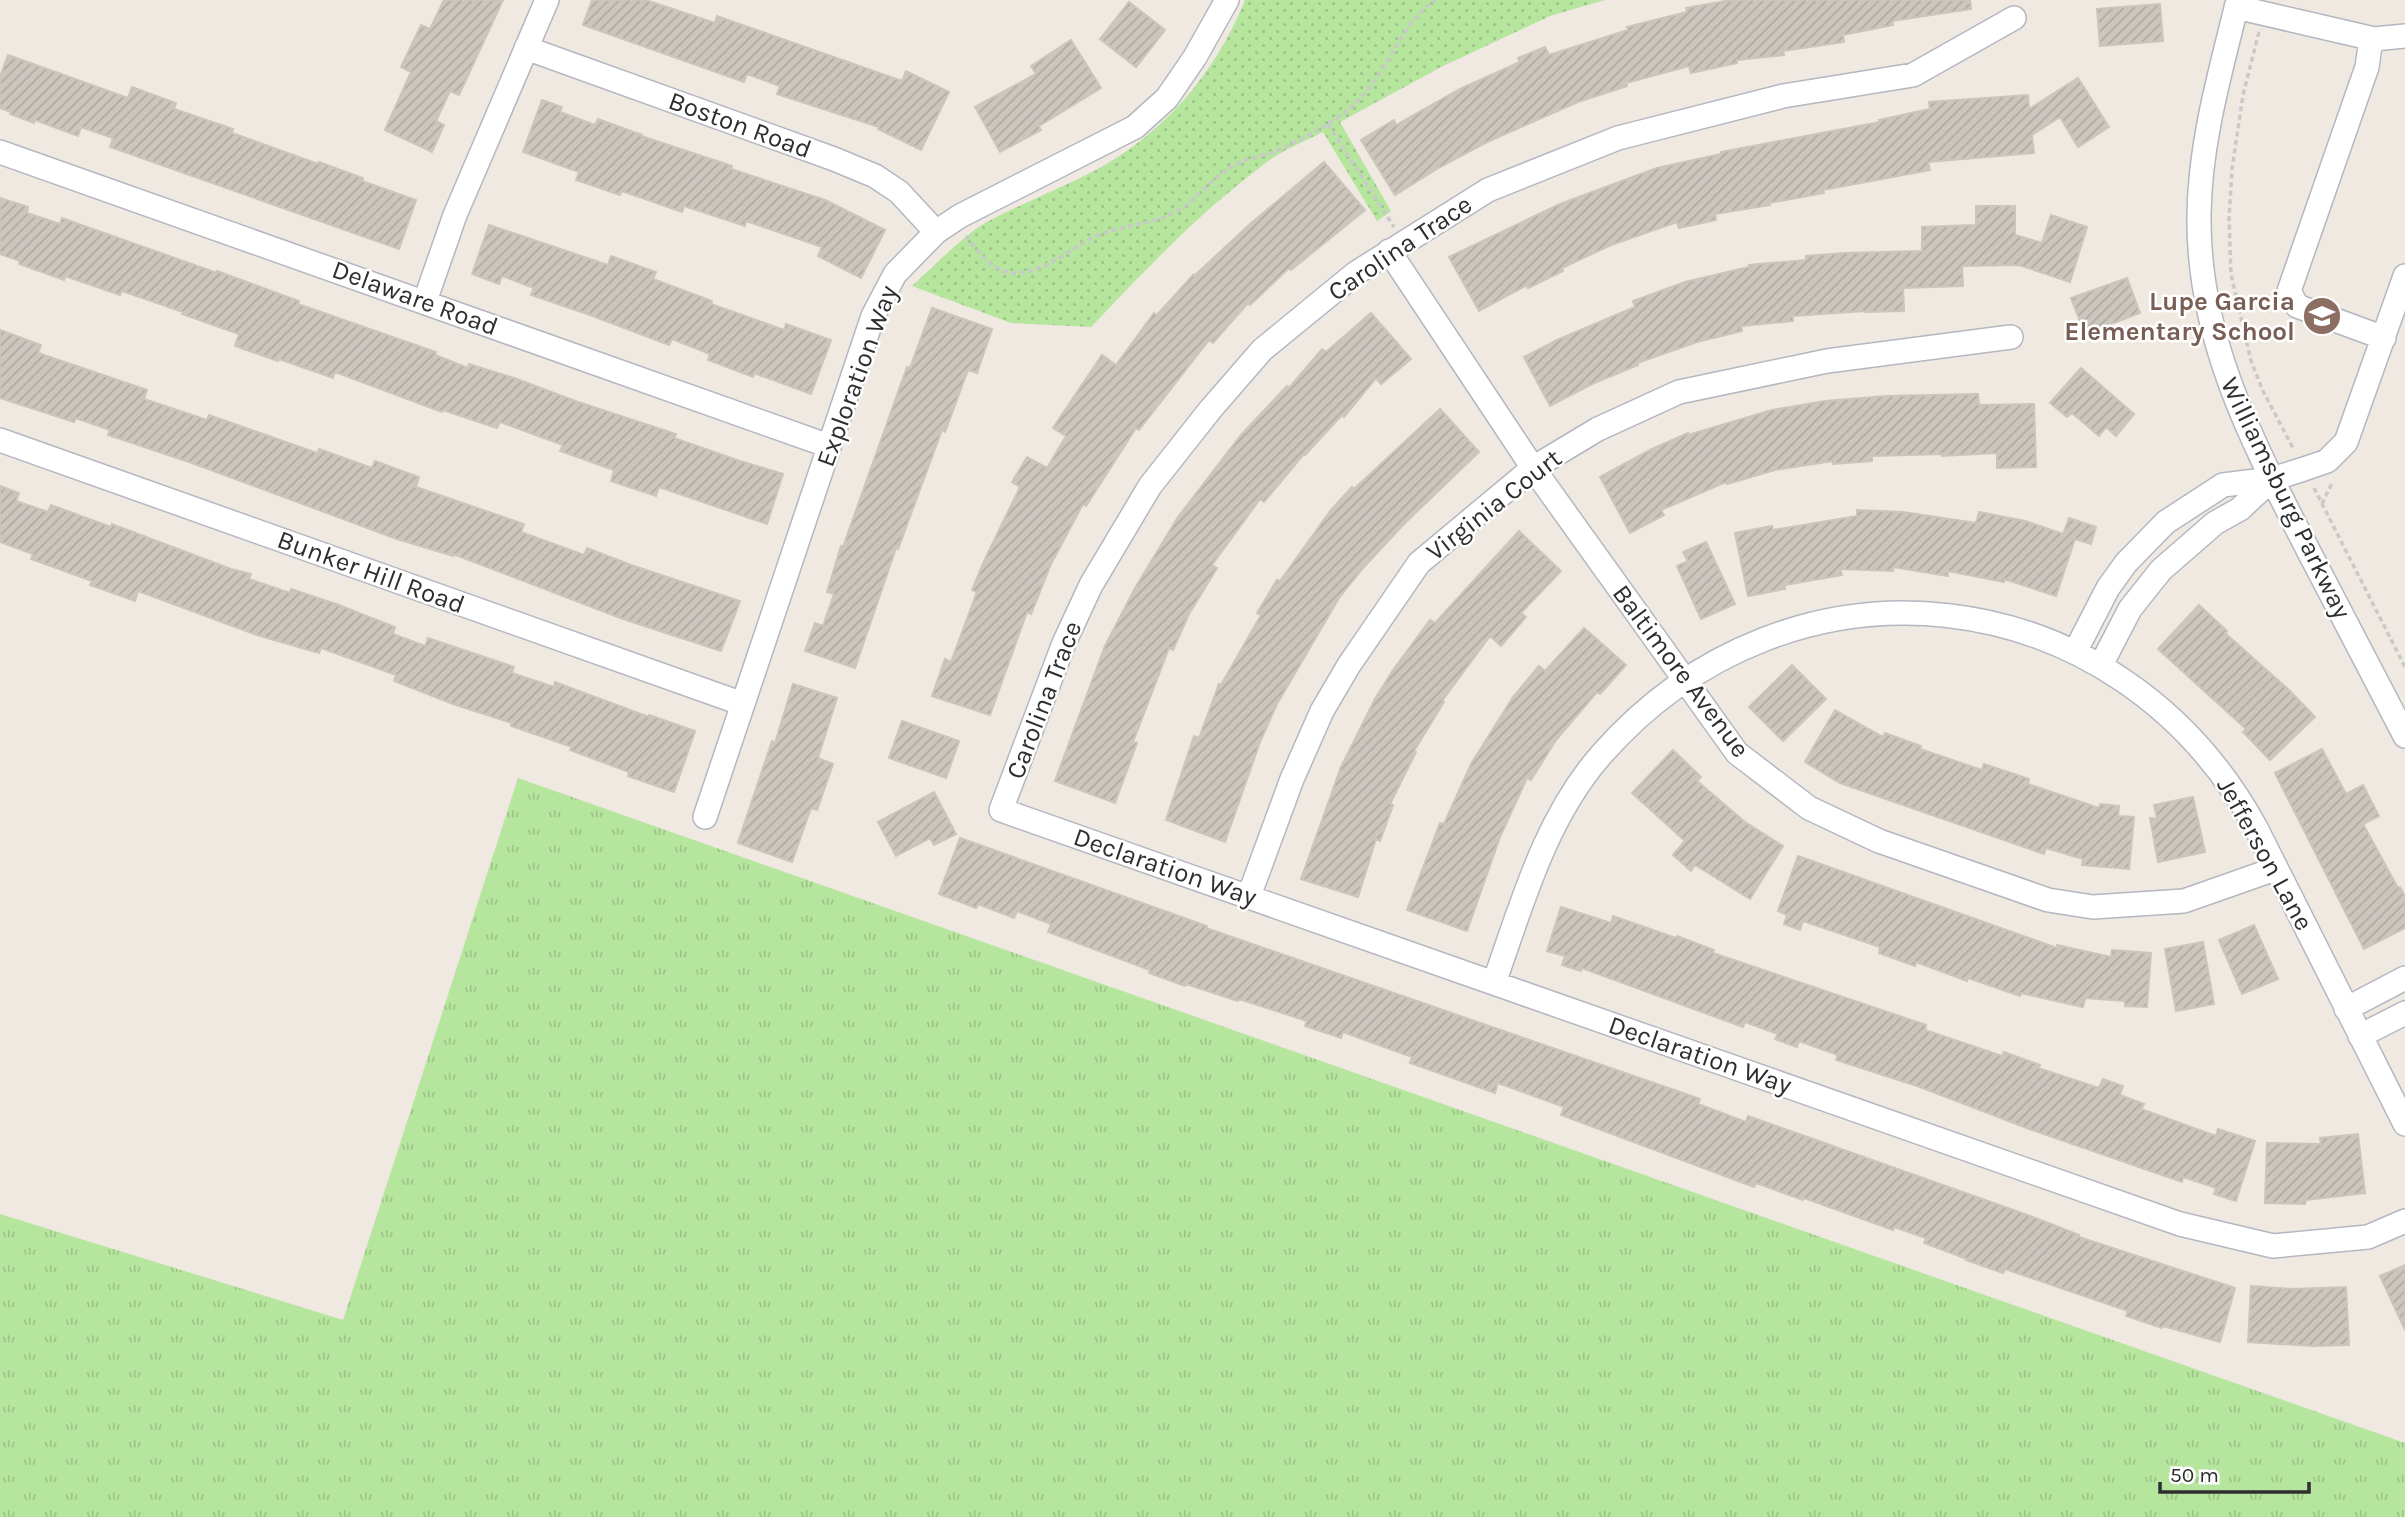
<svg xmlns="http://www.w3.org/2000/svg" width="2405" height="1517" font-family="Karla,sans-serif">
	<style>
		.grass { fill: url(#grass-tufts) }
		.park { fill: url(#park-dots) }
		.building { fill: url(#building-hatch); stroke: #cbc5ba; stroke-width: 2 }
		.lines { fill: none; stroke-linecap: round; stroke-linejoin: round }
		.minor-casing { stroke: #b4b7c1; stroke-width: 26 }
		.path { stroke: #c9c9c9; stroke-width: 3.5; stroke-dasharray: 5 3.5; stroke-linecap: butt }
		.minor { stroke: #fff; stroke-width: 23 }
		.labels { text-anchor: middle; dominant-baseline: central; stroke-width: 5; stroke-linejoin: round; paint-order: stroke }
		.street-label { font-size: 26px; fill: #2e2e2e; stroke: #fff }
		.education-label { font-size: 26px; font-weight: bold; fill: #785e54; stroke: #fff; text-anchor: end }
	</style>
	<defs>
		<pattern id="grass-tufts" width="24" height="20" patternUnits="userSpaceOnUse" patternTransform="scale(1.75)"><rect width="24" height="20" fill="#b6e59e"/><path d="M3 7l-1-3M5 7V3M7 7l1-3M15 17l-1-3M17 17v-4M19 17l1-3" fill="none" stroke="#9dc588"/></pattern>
		<pattern id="park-dots" width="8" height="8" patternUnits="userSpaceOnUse" patternTransform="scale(1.75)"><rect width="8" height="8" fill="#b6e59e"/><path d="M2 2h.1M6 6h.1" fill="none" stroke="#9dc588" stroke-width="1.8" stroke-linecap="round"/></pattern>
		<pattern id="building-hatch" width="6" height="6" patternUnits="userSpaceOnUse" patternTransform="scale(1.75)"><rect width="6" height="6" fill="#cbc7bf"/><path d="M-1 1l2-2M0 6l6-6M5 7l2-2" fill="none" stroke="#afaba4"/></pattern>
	</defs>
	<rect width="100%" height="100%" fill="#efe9e1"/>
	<path class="grass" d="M518 778 2405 1443V1517H0V1214L343 1320Z"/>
	<path class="park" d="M1245 0H1605L1550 16 1443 66 1340 122 1391 211 1377 221 1323 132C1305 141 1283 150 1267 162 1201 211 1147 268 1091 327L1011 323 912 286C932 268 963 236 985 223 1020 204 1057 190 1092 172 1162 136 1216 73 1245 0Z"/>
	<path class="building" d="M444 0H503L459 95 450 91 436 121 444 125 432 152 385 130 411 72 401 67 421 25 430 29Z
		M592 0H646L715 23 717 16 902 81 906 71 949 92 921 150 878 129 879 127 777 94 780 86 747 74 744 82 583 25Z
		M1743 0H1970L1971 9 1892 21 1893 25 1843 35 1844 42 1783 51 1784 55 1737 60V63L1691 73 1689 66 1626 83 1627 86 1578 102 1487 142 1440 167 1395 195 1361 140 1394 120 1396 125 1460 89 1520 62 1518 58 1545 47 1549 55 1628 30 1627 27 1687 12 1686 8 1725 1Z
		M1129 2 1165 30 1136 67 1100 39Z
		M2160 4 2163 41 2100 46 2097 9Z
		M1071 40 1101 88 1039 126 1041 130 1000 152 975 107 1036 74 1031 66Z
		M8 55 128 98 132 87 176 103 174 109 233 129 232 133 318 164 319 162 363 178 362 181 416 200 399 249 110 147 113 138 81 127 78 136 35 120 34 123 10 114 11 112 0 108V77Z
		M2078 78 2109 127 2078 147 2060 117 2032 135 2034 153 1928 162 1930 170 1823 190 1824 193 1769 203 1770 205 1715 214 1716 220 1679 228 1677 222 1611 245 1562 268 1563 271 1528 288 1527 285 1479 311 1449 257 1560 204 1657 168 1721 154V152L1880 122 1879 120 1930 109 1929 102 2028 95 2029 109Z
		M542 100 562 107 560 112 595 125 598 119 642 135 641 136 732 166 731 169 825 200 885 230 861 278 818 256 822 247 746 221 745 226 684 206 682 212 622 191 620 195 576 180 579 172 523 152Z
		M1324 162 1365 210 1291 270 1289 268 1250 305 1248 303 1213 343 1209 340 1139 430 1136 428 1086 506 1083 504 1051 564 1031 614 1027 612 990 715 932 696 945 659 951 662 977 592 972 590 985 559 1020 487 1012 482 1027 457 1047 468 1066 436 1053 428 1102 355 1116 365 1154 313 1157 315 1193 275 1194 276 1249 225Z
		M0 198 28 207 27 213 60 224 62 218 217 273V271L299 301 298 304 436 352 435 355 468 368 469 364 514 378 578 402 676 434 674 438 737 460 783 474 767 524 659 487 656 496 611 481 614 470 560 451 563 445 500 422 497 428 443 410 442 412 335 372 333 378 279 359 278 361 235 346 239 334 182 314 183 312 122 291 120 295 65 276 64 280 19 264 20 261 0 254Z
		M1976 206H2015V235L2042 243 2051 215 2087 227 2070 282 2019 265 1962 266 1963 286 1903 288 1904 311 1865 312V311L1793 316V321L1741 326 1742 331 1697 342 1637 363 1638 365 1592 384 1550 406 1524 357 1557 340 1635 307 1633 301 1685 282 1749 267V265L1806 260V256L1845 253 1922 251V227L1976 225Z
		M489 225 608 265 611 256 656 272 653 279 712 301 711 304 784 330 786 324 831 340 811 394 754 373 753 377 708 360 710 354 672 339 669 345 590 315 531 295 534 288 502 276 499 284 472 274Z
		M2127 278 2140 313 2085 334 2071 298Z
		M932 308 992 329 977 373 968 370 945 432 942 430 898 549 896 548 855 668 805 651 815 623 823 626 834 594 827 592 841 546 843 547 907 367 910 368Z
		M1371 313 1411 359 1381 384 1376 378 1344 417 1342 415 1305 455 1304 454 1264 502 1260 499 1212 565 1217 568 1189 614 1173 650 1169 648 1133 742 1137 743 1115 803 1055 781 1105 646 1135 588 1178 517 1241 435 1287 386 1289 388 1322 349 1326 352Z
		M0 330 41 345 38 353 147 390 144 399 207 420 209 415 317 453 319 449 372 468 375 461 419 477 416 487 524 524 521 532 584 555 587 548 631 565 740 601 721 651 623 619 453 554V556L397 539 192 463 108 435 110 430 76 418 74 422 0 398Z
		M2081 368 2134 414 2116 436 2106 427 2099 436 2072 413 2067 417 2050 403Z
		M1978 394 1979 405 2034 404 2036 467 1997 468V453L1942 456V454L1872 456V461L1833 464V461L1775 470 1727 484 1726 482 1661 510 1664 515 1630 533 1600 477 1652 449 1688 433V435L1772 410 1825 401 1886 396Z
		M1440 409 1479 452 1404 524 1363 568 1339 598 1277 704 1260 742 1225 842 1166 820 1194 736 1199 738 1219 684 1221 685 1261 615 1257 613 1277 580 1280 581 1331 510 1352 487 1354 489Z
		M0 486 19 493 16 501 48 512 51 505 111 527 112 524 231 569 251 574 249 579 290 593 291 589 336 604 395 627 393 634 425 646 428 638 514 667 512 673 554 687 555 682 649 717V715L695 731 674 792 628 776 629 772 570 750 572 747 511 726 512 723 453 704 394 681 396 675 321 648 319 653 257 635 138 591 135 601 90 585 92 581 31 559 33 554 0 542Z
		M1857 510 1903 512 1976 523 1979 512 2025 521 2063 534 2069 518 2096 527 2091 544 2075 539 2056 596 2004 579V582L1948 571V576L1893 567V571L1840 569 1842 575 1785 585V589L1748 596 1735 533 1772 526 1773 530 1857 516Z
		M1519 531 1561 571 1521 613 1526 617 1501 646 1490 636 1442 701 1444 702 1414 751 1416 752 1390 804 1393 805 1380 841 1376 839 1358 897 1301 879 1341 767 1375 699 1393 670 1430 620 1435 623Z
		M1706 542 1735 604 1701 619 1677 566 1688 561 1683 552Z
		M2199 605 2227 631 2225 633 2289 690 2315 717 2270 760 2243 732 2246 729 2158 649Z
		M1584 628 1626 665 1600 694 1597 692 1556 740 1531 780 1527 778 1500 837 1467 931 1407 910 1440 823 1444 824 1471 764 1513 697 1539 666 1545 671Z
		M1792 665 1826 699 1783 741 1749 707Z
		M793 684 837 698 818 758 833 764 817 810 811 808 792 862 738 843 772 741 775 743Z
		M1835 710 1883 737 1885 733 1921 746 1920 749 1982 770 1984 764 2029 779 2028 784 2099 808 2100 804 2119 806 2118 816 2134 817 2129 869 2082 865 2083 859 2046 848 2044 854 1840 783 1805 762Z
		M902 721 959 741 946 778 889 758Z
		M2322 749 2346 794 2363 785 2379 816 2363 824 2398 888 2400 887 2405 896V928L2364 949 2275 773Z
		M1673 750 1701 777 1697 781 1745 822 1783 846 1750 899 1695 865 1691 871 1673 855 1685 841 1632 793Z
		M934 792 956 834 934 845 930 838 896 856 878 822Z
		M2193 797 2205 852 2158 862 2150 818 2157 819 2154 805Z
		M960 838 1207 926 1206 928 1680 1092 1700 1099 1698 1104 1746 1122 1748 1116 2033 1217 2079 1235V1237L2235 1288 2220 1342 2163 1326 2162 1328 2126 1316 2128 1311 2005 1269 2003 1273 1966 1260 1967 1259 1924 1243 1926 1238 1894 1227 1893 1230 1804 1198 1803 1200 1756 1183 1754 1187 1561 1115 1564 1107 1498 1083 1495 1093 1410 1063 1412 1057 1343 1032 1341 1038 1305 1026 1307 1021 1239 999 1238 1001 1186 984 1185 986 1149 973 1150 970 1048 932 1051 924 1017 911 1014 918 978 904 976 908 939 894Z
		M1798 856 2057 948V945L2111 957 2112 950 2151 953 2147 1007 2125 1006V1001L2085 998 2083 1007 2021 993 2020 996 1968 978 1967 981 1916 962 1915 966 1879 953 1880 947 1803 921 1800 930 1784 924 1787 915 1778 911Z
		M1561 907 1611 923 1613 916 1676 938 1677 936 1714 950 1713 953 1926 1025 1925 1030 2002 1056 2004 1052 2040 1065 2038 1068 2099 1088 2103 1079 2123 1086 2120 1095 2144 1104 2141 1109 2216 1136 2218 1129 2255 1141 2236 1201 2214 1194 2216 1188 2183 1177 2182 1182 2032 1130 1920 1087 1836 1060 1838 1055 1799 1041 1797 1047 1775 1039 1778 1034 1745 1022 1743 1027 1582 968 1581 971 1562 965 1565 956 1547 951Z
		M2254 925 2278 979 2242 994 2219 940Z
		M2203 942 2214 1004 2176 1011 2165 949Z
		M2358 1134 2365 1193 2306 1200 2305 1204 2265 1203 2267 1143 2321 1144 2320 1138Z
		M2405 1265V1330L2380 1276Z
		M2251 1286 2293 1289 2346 1287 2349 1345 2313 1346 2248 1342Z"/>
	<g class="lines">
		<g class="minor-casing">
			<path id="minor" d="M2238 0C2221 70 2200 141 2199 214 2197 338 2252 441 2307 548 2340 611 2372 673 2405 736
				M2236 7 2374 39 2405 36
				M2014 18 1913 75 1783 96 1618 138 1488 190 1356 273 1262 350 1210 410 1150 486 1091 585 1064 643 1001 810 2180 1224 2273 1246 2368 1237 2405 1221
				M2371 39 2367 67 2289 291 2297 306 2384 338
				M526 48 834 159 875 176 899 192 936 232
				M0 152 829 446
				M1389 251 1533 468 1737 753 1809 808 1879 841 2048 900 2093 907 2184 901 2275 869
				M425 301 455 215 547 0
				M0 440 743 704
				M2075 652 2108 588 2126 563 2166 522 2223 485 2272 479 2304 469 2327 461 2346 442 2405 276
				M2101 665 2130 609 2161 570 2215 523 2240 509 2272 479
				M705 817 873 316 895 274 936 232 960 216 1135 127 1167 98 1195 57 1227 0
				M1249 896 1292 779 1322 711 1349 665 1419 563 1533 468 1598 429 1679 392 1827 361 2011 337
				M1494 983C1522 904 1545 819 1601 755 1791 538 2118 576 2256 828L2405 1124
				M2346 1009 2405 978
				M2360 1036 2405 1013"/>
		</g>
		<path class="path" d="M2259 32 2243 95 2232 169 2229 219 2231 274 2251 361 2263 391 2294 450
			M1328 124 1394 227
			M966 236C977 251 994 273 1015 273 1048 272 1068 249 1096 236 1124 224 1157 225 1182 208 1201 195 1215 175 1236 164 1248 158 1263 156 1276 151 1302 139 1332 124 1354 105 1388 74 1395 31 1435 0
			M2314 488 2405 667
			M2322 504 2332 483"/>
		<use href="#minor" class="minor"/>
	</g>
	<defs>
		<g id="school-disc" transform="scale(2.0125)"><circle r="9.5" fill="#8d6e63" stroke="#fff"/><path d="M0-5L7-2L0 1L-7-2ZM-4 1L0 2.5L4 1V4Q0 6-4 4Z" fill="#fff"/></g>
	</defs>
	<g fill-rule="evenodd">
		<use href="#school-disc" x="2322" y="316"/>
	</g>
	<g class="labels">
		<g class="street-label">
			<text transform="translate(740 125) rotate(20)">Boston Road</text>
			<text transform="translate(1400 248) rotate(-34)">Carolina Trace</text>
			<text transform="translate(415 298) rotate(20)">Delaware Road</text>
			<text transform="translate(857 376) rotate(-70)">Exploration Way</text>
			<text transform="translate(2286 498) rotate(64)">Williamsburg Parkway</text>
			<text transform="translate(1494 505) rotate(-38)">Virginia Court</text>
			<text transform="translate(371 572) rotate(20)">Bunker Hill Road</text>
			<text transform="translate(1681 671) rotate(53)">Baltimore Avenue</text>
			<text transform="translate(1044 700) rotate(-69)">Carolina Trace</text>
			<text transform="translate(2265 854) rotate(61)">Jefferson Lane</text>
			<text transform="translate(1165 867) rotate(19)">Declaration Way</text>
			<text transform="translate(1700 1055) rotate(19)">Declaration Way</text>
		</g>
		<g class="education-label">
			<text x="2295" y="301">Lupe Garcia<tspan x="2295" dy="30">Elementary School</tspan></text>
		</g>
	</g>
	<path d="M2160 1482v10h149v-10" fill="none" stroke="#2e2e2e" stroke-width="3.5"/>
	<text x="2170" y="1482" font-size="21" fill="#2e2e2e" stroke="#ffffff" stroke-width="5" paint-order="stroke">50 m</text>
</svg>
